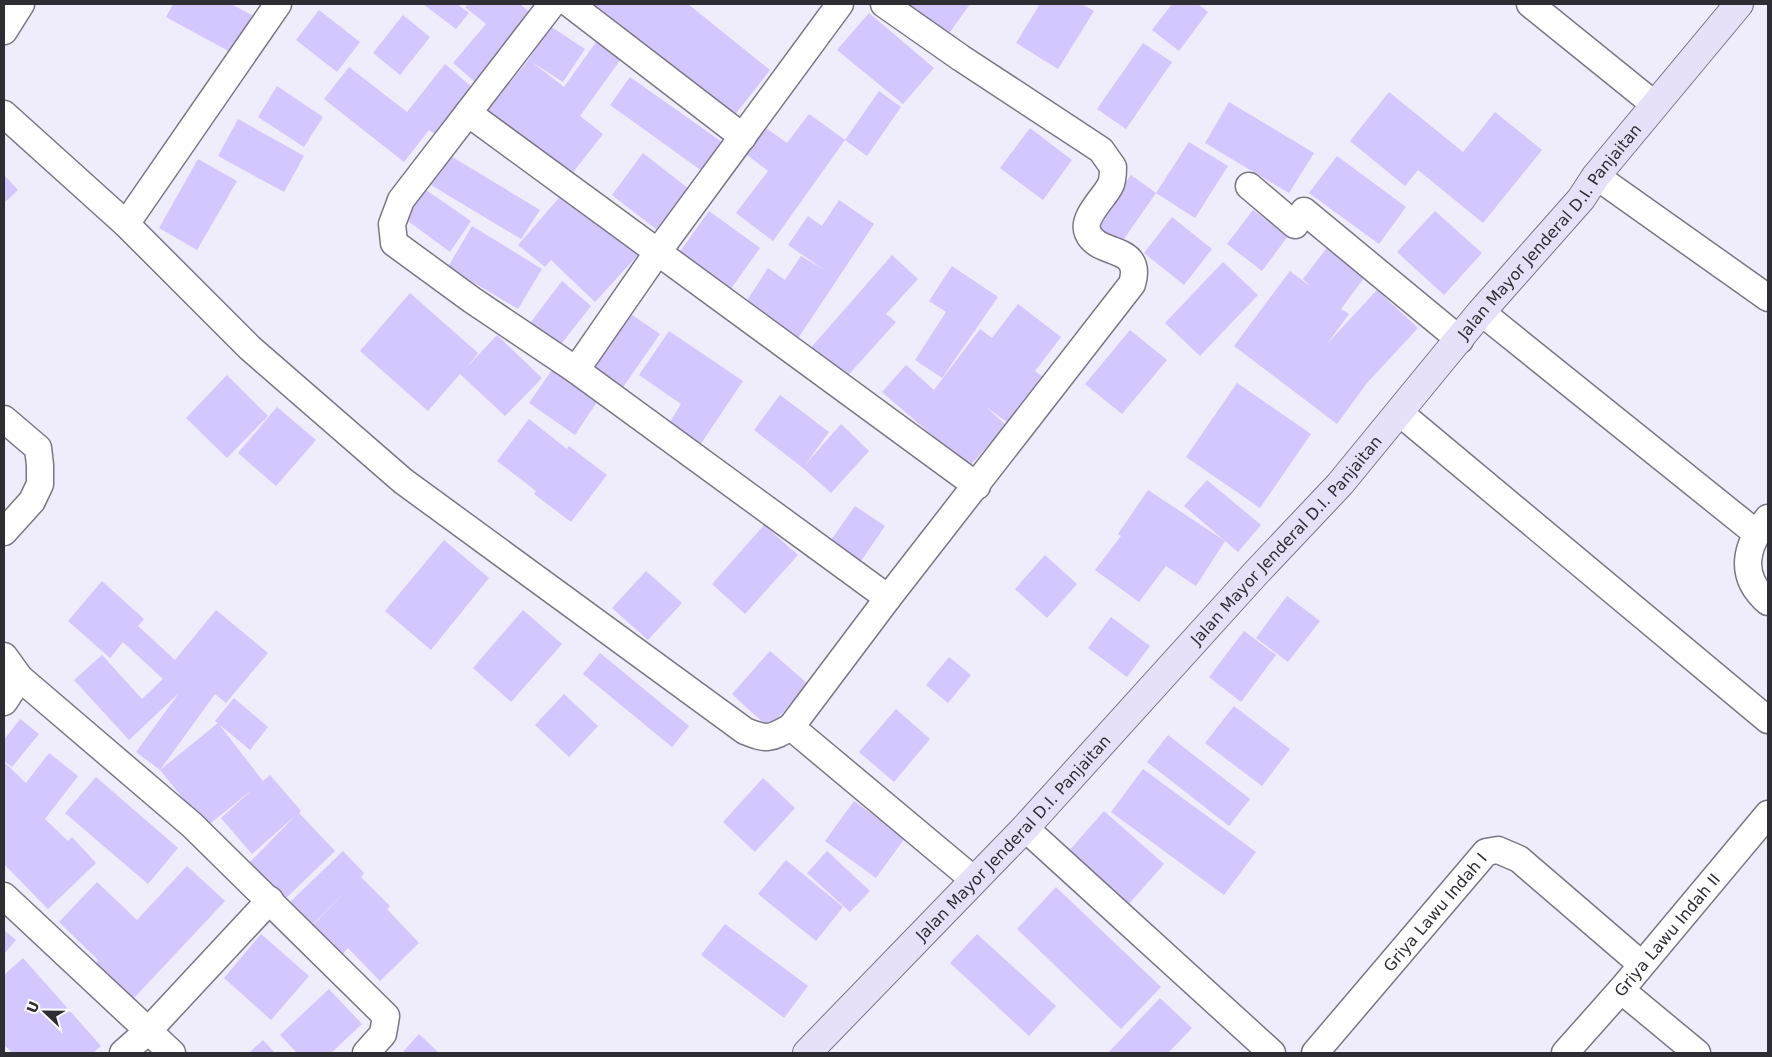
<svg xmlns="http://www.w3.org/2000/svg" width="1772" height="1057" font-family="'DejaVu Sans',sans-serif">
	<style>
		.building { fill: #d4c6ff }
		.lines { fill: none; stroke-linecap: round; stroke-linejoin: round }
		.street-casing { stroke: #7a7785; stroke-width: 29 }
		.secondary-casing { stroke: #7a7785; stroke-width: 30 }
		.street { stroke: #fff; stroke-width: 26 }
		.secondary { stroke: #e7e0f9; stroke-width: 28 }
		.labels { text-anchor: middle; dominant-baseline: central; stroke-width: 4.5; stroke-linejoin: round; paint-order: stroke }
		.street-label { font-size: 16px; fill: #2e2d33; stroke: #fcfbfe }
	</style>
	<rect width="100%" height="100%" fill="#efecfc"/>
	<path class="building" d="M173 4H231L252 15 232 53 166 17Z
		M423 4H457L469 13 456 29Z
		M468 4H520L533 15 475 82 453 63 486 24 465 7Z
		M594 4H688L770 70 734 116Z
		M890 4H970L943 42Z
		M1040 4H1082L1094 11 1058 69 1016 43Z
		M1172 4H1198L1208 12 1179 51 1152 30Z
		M319 10 360 42 337 72 296 40Z
		M869 13 934 68 903 104 837 50Z
		M403 15 430 37 400 75 373 53Z
		M550 26 585 49 563 82 532 62 564 87 596 42 621 59 580 116 603 134 571 175 488 110 529 59Z
		M1143 43 1172 62 1126 129 1097 109Z
		M445 64 473 88 436 135 429 130 404 162 324 99 349 67 407 112Z
		M630 77 722 142 702 171 610 105Z
		M277 86 323 117 304 147 258 117Z
		M879 91 901 107 867 156 845 140 773 241 736 213 768 171 746 154 766 128 787 143 809 114 845 140Z
		M1389 92 1463 152 1495 112 1542 150 1483 223 1418 170 1405 186 1350 141Z
		M1229 102 1314 153 1289 193 1205 143Z
		M238 119 304 156 284 192 218 156Z
		M1030 128 1072 160 1043 200 1000 168Z
		M1189 142 1228 166 1195 218 1156 193 1119 246 1093 227 1131 175 1156 193Z
		M643 153 689 189 657 230 612 195Z
		M449 155 540 210 521 239 431 185Z
		M1337 156 1406 207 1379 244 1309 193Z
		M198 159 237 181 197 250 159 228Z
		M4 175 18 190 4 203Z
		M426 190 471 221 450 252 404 218Z
		M565 191 638 255 595 302 551 260 545 267 518 245Z
		M839 200 874 224 795 343 742 308 768 268 785 280 801 256 826 271 788 245 808 216 822 226Z
		M1253 210 1288 236 1262 271 1227 244Z
		M709 211 760 248 728 293 676 257Z
		M1435 211 1482 253 1444 295 1397 252Z
		M1172 217 1212 249 1184 285 1144 253Z
		M472 226 542 269 518 309 448 267Z
		M1332 241 1370 270 1341 309 1349 314 1327 344 1377 290 1418 328 1367 383 1337 424 1234 346 1290 271 1311 287 1303 279Z
		M892 255 918 279 886 314 896 322 843 381 809 350Z
		M1223 262 1258 295 1200 356 1165 323Z
		M952 266 998 297 942 378 915 360 946 312 929 301Z
		M562 281 591 306 554 353 524 331Z
		M410 293 478 353 467 367 497 335 542 378 505 416 460 374 428 411 360 351Z
		M1018 304 1061 337 1035 371 1049 382 1015 428 985 406 1006 425 969 467 882 392 906 365 934 390 980 329 992 338Z
		M622 308 660 334 619 393 581 367Z
		M1130 330 1167 360 1122 414 1085 384Z
		M669 331 743 381 698 448 667 427 681 404 639 375Z
		M554 367 599 399 575 435 529 403Z
		M227 375 268 416 227 458 186 418Z
		M1237 383 1311 434 1260 508 1186 457Z
		M780 395 829 432 805 465 841 424 869 451 831 493 803 468 754 430Z
		M277 407 316 440 276 486 238 453Z
		M529 419 567 449 569 446 607 475 571 522 534 494 536 491 497 461Z
		M1207 480 1261 525 1238 552 1184 506Z
		M1148 490 1225 541 1196 586 1166 566 1139 602 1095 570 1121 536 1118 534Z
		M855 506 885 526 859 564 829 543Z
		M764 525 798 555 745 614 712 584Z
		M444 540 489 578 431 650 385 611Z
		M1045 555 1077 584 1047 618 1015 589Z
		M646 571 682 603 648 640 612 608Z
		M102 581 144 619 138 626 175 660 216 610 268 653 226 703 215 694 160 770 218 723 263 781 270 775 301 811 299 813 335 851 285 899 250 862 296 815 252 854 221 818 254 788 206 827 160 770 136 752 179 693 129 740 74 680 102 655 142 699 163 679 123 642 110 658 68 621Z
		M1287 596 1320 621 1288 662 1256 638Z
		M523 610 562 644 511 702 473 668Z
		M1111 617 1150 646 1127 677 1088 648Z
		M1244 631 1276 655 1241 702 1209 677Z
		M770 651 808 684 769 728 732 694Z
		M600 653 689 726 672 747 583 674Z
		M949 657 971 675 948 703 926 685Z
		M564 694 598 726 569 757 535 725Z
		M234 698 268 727 250 750 215 721Z
		M1234 706 1290 749 1262 786 1205 743Z
		M896 709 930 739 894 782 859 752Z
		M20 719 39 734 12 767 4 761V740Z
		M1168 735 1250 799 1229 826 1147 762Z
		M49 753 78 776 45 819 68 841 72 837 96 863 48 909 4 864V762L26 783Z
		M1143 769 1256 852 1224 895 1111 812Z
		M96 777 178 848 148 884 65 813Z
		M763 778 795 808 755 852 723 822Z
		M854 801 905 838 876 878 825 841Z
		M1104 811 1164 864 1128 905 1068 852Z
		M343 851 364 873 361 877 390 906 387 909 419 943 380 981 348 948 338 959 308 930 348 889 311 926 289 903Z
		M827 851 870 891 850 912 807 873Z
		M786 860 843 907 816 941 758 894Z
		M187 866 225 901 134 998 96 963 98 960 59 922 97 882 137 920Z
		M1056 887 1161 987 1121 1029 1017 929Z
		M725 924 808 986 784 1018 701 955Z
		M4 930 16 940 4 954Z
		M261 934 309 976 271 1020 224 978Z
		M977 934 1056 1006 1029 1036 950 963Z
		M23 958 101 1046 93 1053H13L4 1045V975Z
		M329 989 362 1024 331 1053H297L280 1035Z
		M1160 998 1192 1028 1168 1053H1108Z
		M419 1034 439 1053H402Z
		M263 1040 275 1053H249Z"/>
	<g class="lines">
		<g class="street-casing">
			<g id="street">
				<path d="M552 4 401 200 392 224 394 243 472 300 576 370 888 598"/>
				<path d="M570 4 743 137"/>
				<path d="M1530 4 1655 105"/>
				<path d="M4 31 21 4"/>
				<path d="M468 113 977 486"/>
				<path d="M4 114 126 224 250 348 403 481 745 731C767 740 770 739 791 727L974 880"/>
				<path d="M1596 176 1768 298"/>
				<path d="M1249 186 1295 225 1304 211 1460 340"/>
				<path d="M126 224 278 4"/>
				<path d="M1481 312 1756 533"/>
				<path d="M576 370 657 253 840 4"/>
				<path d="M1400 413 1768 720"/>
				<path d="M4 419 38 448 40 465V484L32 501 4 532"/>
				<path d="M1768 518C1745 546 1738 576 1768 602"/>
				<path d="M4 656 20 678 192 825 386 1016 383 1034 366 1053"/>
				<path d="M4 702 20 678"/>
				<path d="M791 727 888 598 1132 284C1144 244 1098 257 1088 233 1081 218 1104 198 1110 186 1113 181 1113 173 1113 167L1101 150 961 58 884 4"/>
				<path d="M1025 828 1272 1053"/>
				<path d="M4 896 172 1053"/>
				<path d="M1621 990 1697 1053"/>
				<path d="M123 1053 148 1031 270 900"/>
				<path id="s1" d="M1315 1053 1486 852 1498 850 1519 859 1641 964"/>
				<path id="s2" d="M1565 1053 1621 990 1768 814"/>
			</g>
		</g>
		<g class="secondary-casing">
			<g id="secondary">
				<path id="s3" d="M807 1053 1025 828 1255 574 1340 484 1481 312 1581 199 1596 176 1739 4"/>
			</g>
		</g>
		<use href="#street" class="street"/>
		<use href="#secondary" class="secondary"/>
	</g>
	<g class="labels">
		<g class="street-label">
			<text stroke="none"><textPath href="#s3" startOffset="1108">Jalan Mayor Jenderal D.I. Panjaitan</textPath></text>
			<text stroke="none"><textPath href="#s3" startOffset="702">Jalan Mayor Jenderal D.I. Panjaitan</textPath></text>
			<text stroke="none"><textPath href="#s3" startOffset="298">Jalan Mayor Jenderal D.I. Panjaitan</textPath></text>
			<text stroke="none"><textPath href="#s1" startOffset="185">Griya Lawu Indah I</textPath></text>
			<text stroke="none"><textPath href="#s2" startOffset="156">Griya Lawu Indah II</textPath></text>
		</g>
	</g>
	<rect width="1772" height="1057" fill="none" stroke="#2e2d33" stroke-width="10"/>
	<g transform="translate(45 1012) rotate(292)" stroke="#fcfbfe" stroke-width="4" paint-order="stroke">
	<path d="M0-4L9 19L0 12L-9 19Z" fill="#2e2d33"/>
	<text y="-8" font-size="14" font-weight="bold" text-anchor="middle" fill="#2e2d33">U</text>
	</g>
</svg>
